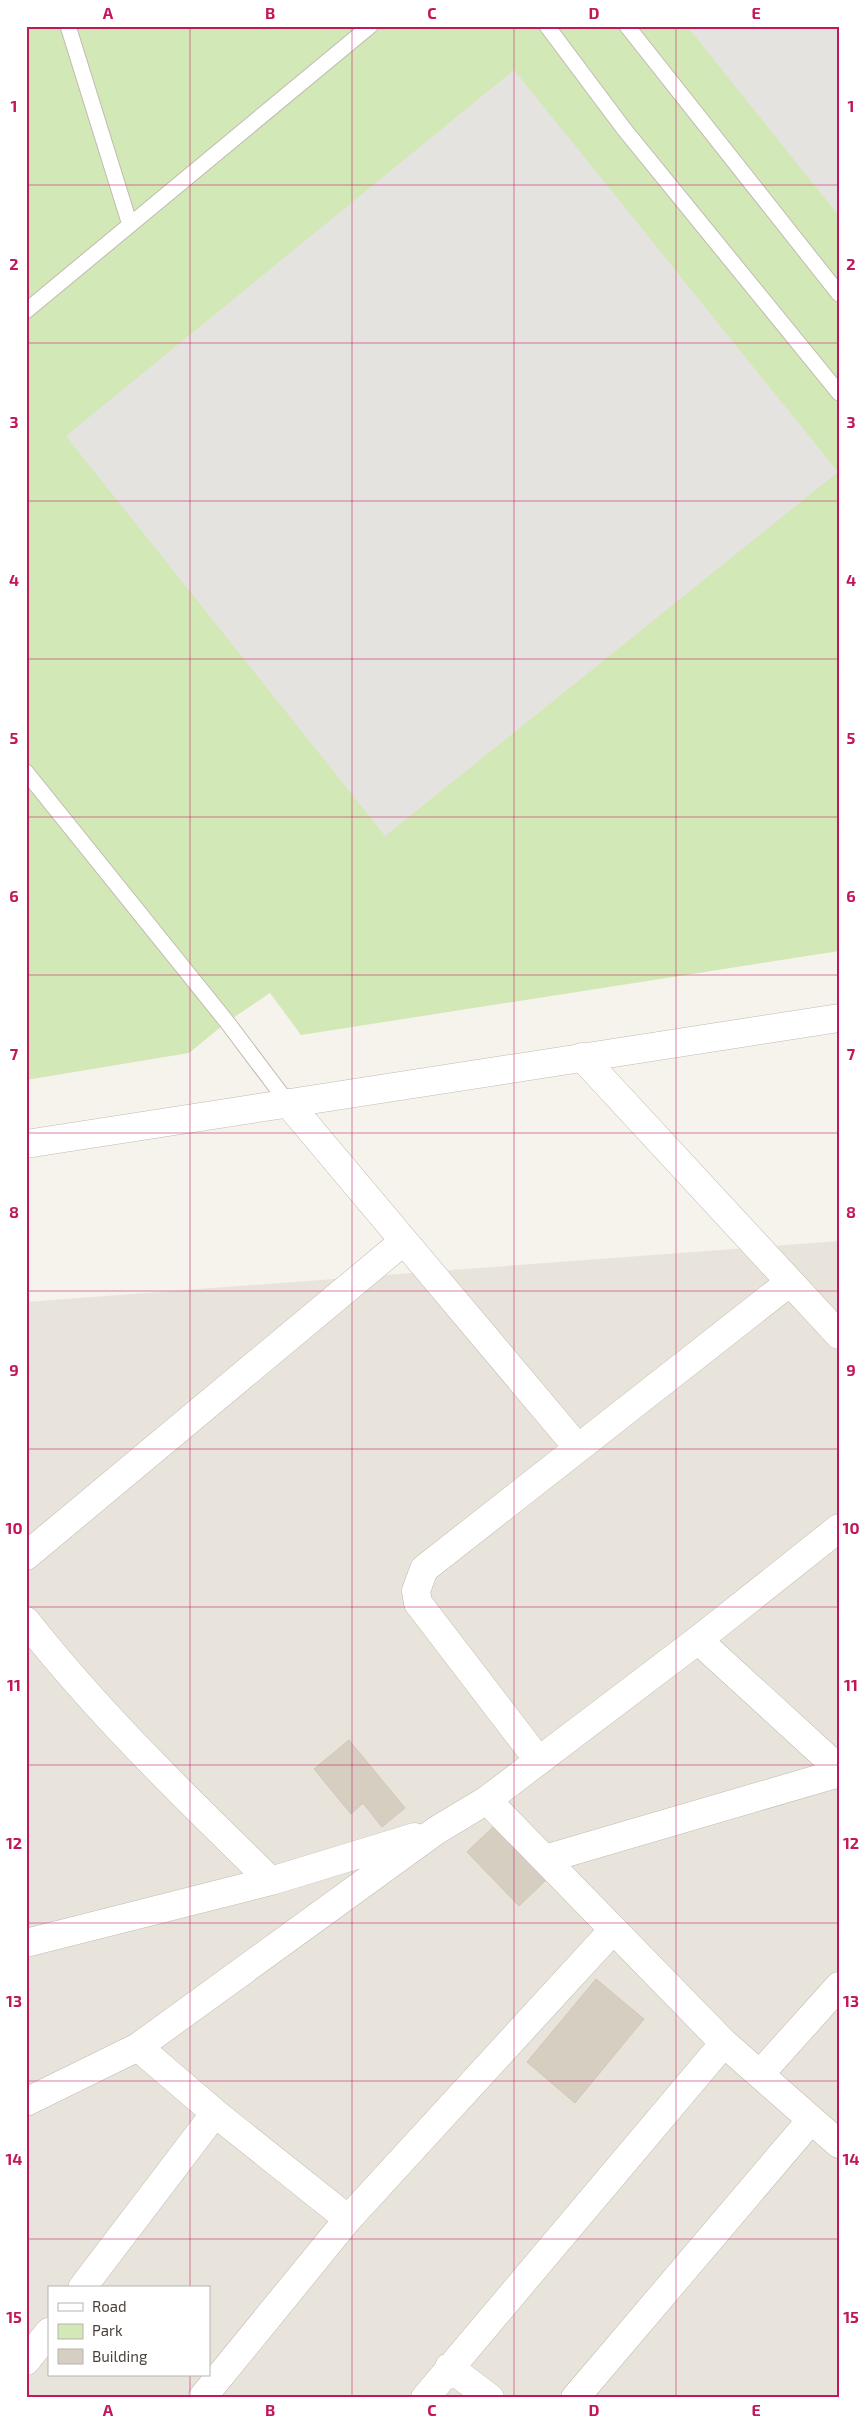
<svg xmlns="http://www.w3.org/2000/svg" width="865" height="2424" font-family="'Exo 2',sans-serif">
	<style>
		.residential { fill: #e9e4db; fill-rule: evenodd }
		.green { fill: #d3e8b7 }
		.parking { fill: #e5e3e0 }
		.building { fill: #d7cec2; stroke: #d2c6b5 }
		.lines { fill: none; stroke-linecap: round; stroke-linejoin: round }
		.lane-casing { stroke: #c1baaf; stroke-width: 17 }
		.street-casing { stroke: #c1baaf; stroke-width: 29 }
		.lane { stroke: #fff; stroke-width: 15 }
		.street { stroke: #fff; stroke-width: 28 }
		.grid { fill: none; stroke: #c2185b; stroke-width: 1; stroke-opacity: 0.55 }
		.neatline { fill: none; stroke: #c2185b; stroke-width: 2 }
		.grid-label { font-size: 16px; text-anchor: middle; font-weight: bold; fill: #c2185b }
	</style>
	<rect width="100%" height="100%" fill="#f6f3ec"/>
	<path class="residential" d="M839 1241V2398H26V1302ZM49 2288H209V2375H49Z"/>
	<path class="green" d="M26 26H839V951L301 1035 270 993 227 1022 189 1053 26 1080Z"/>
	<path class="parking" d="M687 26H839V216Z
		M514 70 838 472 385 836 66 436Z"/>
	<path class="building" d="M349 1740 405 1808 382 1827 363 1803 351 1814 314 1769Z
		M494 1826 546 1880 519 1906 467 1852Z
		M596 1979 644 2019 575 2103 527 2062Z"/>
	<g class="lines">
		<g class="lane-casing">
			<path id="lane" d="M68 26 130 225
				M547 26 624 129 839 393
				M627 26 839 294
				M26 311 370 26
				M26 772 227 1022 288 1103"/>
		</g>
		<g class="street-casing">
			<path id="street" d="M582 1057 839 1335
				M288 1103 578 1448
				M26 1144 839 1018
				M26 1556 404 1241
				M26 1621C100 1715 186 1798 271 1881
				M698 1640 839 1769
				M539 1761 418 1603 416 1591 424 1569 790 1282
				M487 1800 724 2043 839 2144
				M545 1859 839 1773
				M26 1943 271 1881 415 1837
				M138 2047 215 2113 348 2219
				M760 2074 839 1986
				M26 2102 138 2047 437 1830 487 1800 698 1640 839 1528
				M82 2288 215 2113
				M26 2361 49 2332
				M449 2367 490 2398
				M202 2398 348 2219 613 1930
				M425 2398 724 2043
				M575 2398 811 2120"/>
		</g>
		<use href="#lane" class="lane"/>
		<use href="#street" class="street"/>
	</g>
	<path class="grid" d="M190 26V2288M352 26V2398M514 26V2398M676 26V2398M26 185H839M26 343H839M26 501H839M26 659H839M26 817H839M26 975H839M26 1133H839M26 1291H839M26 1449H839M26 1607H839M26 1765H839M26 1923H839M26 2081H839M26 2239H839M190 2375V2398"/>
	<rect width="865" height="2424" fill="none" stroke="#ffffff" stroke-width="55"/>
	<rect x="48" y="2286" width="162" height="90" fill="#ffffff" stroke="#b7b4b0"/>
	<rect x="58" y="2303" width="25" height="8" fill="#ffffff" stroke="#b7b4b0"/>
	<text x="92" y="2312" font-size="15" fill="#4a433a">Road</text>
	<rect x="58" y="2324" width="25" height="15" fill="#d3e8b7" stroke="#b7b4b0"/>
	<text x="92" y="2336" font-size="15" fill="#4a433a">Park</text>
	<rect x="58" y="2349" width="25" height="15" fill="#d7cec2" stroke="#b7b4b0"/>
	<text x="92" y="2362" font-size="15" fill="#4a433a">Building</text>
	<rect x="28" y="28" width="810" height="2368" class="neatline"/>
	<g class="grid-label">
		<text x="108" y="19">A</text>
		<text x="270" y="19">B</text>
		<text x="432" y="19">C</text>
		<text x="594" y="19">D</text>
		<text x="756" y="19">E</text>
		<text x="14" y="112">1</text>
		<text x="851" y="112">1</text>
		<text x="14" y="270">2</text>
		<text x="851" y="270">2</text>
		<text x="14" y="428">3</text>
		<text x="851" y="428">3</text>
		<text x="14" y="586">4</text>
		<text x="851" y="586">4</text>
		<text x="14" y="744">5</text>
		<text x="851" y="744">5</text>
		<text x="14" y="902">6</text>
		<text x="851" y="902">6</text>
		<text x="14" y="1060">7</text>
		<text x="851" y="1060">7</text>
		<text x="14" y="1218">8</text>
		<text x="851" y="1218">8</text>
		<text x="14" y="1376">9</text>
		<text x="851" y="1376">9</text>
		<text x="14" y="1534">10</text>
		<text x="851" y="1534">10</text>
		<text x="14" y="1691">11</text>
		<text x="851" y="1691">11</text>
		<text x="14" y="1849">12</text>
		<text x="851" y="1849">12</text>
		<text x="14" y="2007">13</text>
		<text x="851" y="2007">13</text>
		<text x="14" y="2165">14</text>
		<text x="851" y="2165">14</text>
		<text x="14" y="2323">15</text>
		<text x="851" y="2323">15</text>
		<text x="108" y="2416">A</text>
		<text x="270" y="2416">B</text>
		<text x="432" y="2416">C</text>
		<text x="594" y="2416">D</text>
		<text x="756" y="2416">E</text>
	</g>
</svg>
